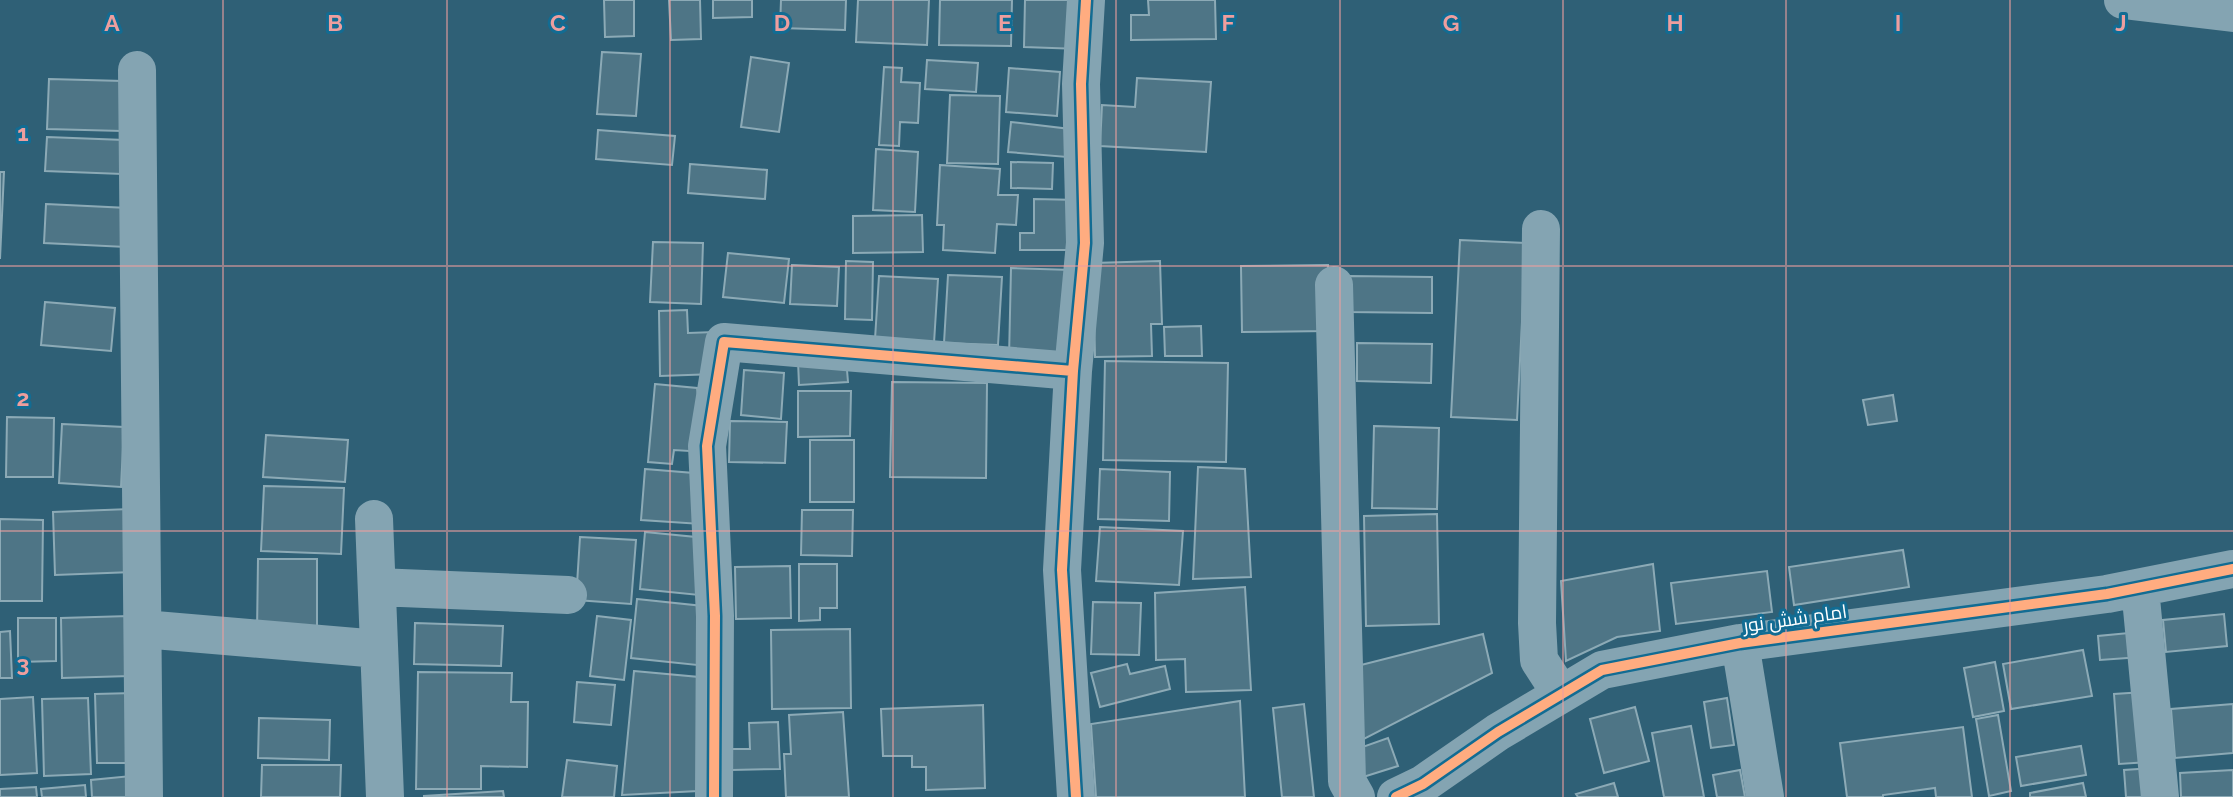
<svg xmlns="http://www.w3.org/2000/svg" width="2233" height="797" font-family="Raleway,Cairo,sans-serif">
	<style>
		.building { fill: #4e7586; stroke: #8caab6; stroke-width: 2 }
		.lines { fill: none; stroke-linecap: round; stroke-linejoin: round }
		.minor { stroke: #84a4b2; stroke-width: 38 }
		.cycleway-casing { stroke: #126c93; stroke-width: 15 }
		.cycleway { stroke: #ffac80; stroke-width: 10 }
		.grid { fill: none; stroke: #ed9e9e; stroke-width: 2; stroke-opacity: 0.55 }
		.labels { text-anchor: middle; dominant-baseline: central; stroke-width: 6; stroke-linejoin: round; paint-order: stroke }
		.street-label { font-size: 19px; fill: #fff; stroke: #126c93 }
		.grid-label { font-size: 23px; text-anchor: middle; font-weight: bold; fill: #ed9e9e; stroke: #126c93; stroke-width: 6; stroke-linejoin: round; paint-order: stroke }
	</style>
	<rect width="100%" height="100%" fill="#2f6076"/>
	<path class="building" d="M604 0H634V36L605 37Z
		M669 0H700L701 39 671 40Z
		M713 0H752V17L713 18Z
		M781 0H846L845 30 780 28Z
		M858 0H929L927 45 856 42Z
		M940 0H1012L1011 46 939 45Z
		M1025 0H1082L1080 49 1024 47Z
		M1148 0H1215L1216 39 1131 40V15H1149Z
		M602 52 641 54 636 116 597 114Z
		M751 57 789 63 779 132 741 127Z
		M927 60 978 63 976 92 925 89Z
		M884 67 902 68 901 82 920 83 918 123 900 122 899 146 879 145Z
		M1009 68 1060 72 1057 116 1006 112Z
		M1137 78 1211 82 1206 152 1100 146 1102 105 1135 107Z
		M49 79 123 81 122 131 47 129Z
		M950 95 1000 96 998 164 947 163Z
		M1011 122 1070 129 1067 157 1008 152Z
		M598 130 675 136 672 165 596 159Z
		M47 137 124 140 122 174 45 171Z
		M876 149 918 152 915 212 873 210Z
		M1011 162 1053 163 1052 189 1011 188Z
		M690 164 767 170 765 199 688 193Z
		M940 165 1000 169 998 195H1018L1016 225 997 224 995 253 943 250 944 225H937Z
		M0 172H4L0 259Z
		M1034 199 1079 200V250H1020V233H1034Z
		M46 204 128 208 126 247 44 243Z
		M922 215 923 252 853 253V216Z
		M1460 240 1526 243 1517 420 1451 417Z
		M653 242 703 243 701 304 650 302Z
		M728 253 789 259 784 303 723 297Z
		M846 261 873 262 872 320 845 319Z
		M1160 261 1162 324H1151L1152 356 1095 357 1093 263Z
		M792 265 839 267 837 306 790 304Z
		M1328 265V331L1242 332 1241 266Z
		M1011 268 1072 270 1070 360 1009 358Z
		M948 275 1002 277 998 345 944 343Z
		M879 276 938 279 934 343 875 339Z
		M1348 276 1432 277V313L1347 312Z
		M45 302 115 308 111 351 41 345Z
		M687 310 688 333 715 332 716 374 660 376 659 311Z
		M1201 326 1202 356H1165L1164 327Z
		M1357 343 1432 344 1431 383 1357 381Z
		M846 358 848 382 799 385 798 361Z
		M1105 361 1228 363 1226 462 1103 460Z
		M744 370 784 373 781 419 741 415Z
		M892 382 987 383 986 478 890 477Z
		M655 384 697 388 705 452 674 450 672 464 648 462Z
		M798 391H851L850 436 798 437Z
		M1893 395 1897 421 1868 425 1863 400Z
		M7 417 54 418 53 477H6Z
		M730 421 787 422 785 463 729 462Z
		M62 424 124 427 121 487 59 483Z
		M1374 426 1439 428 1437 509 1372 508Z
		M266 435 348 440 345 482 263 477Z
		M810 440H854V502H810Z
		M1198 467 1245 469 1251 577 1193 579Z
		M645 469 706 474 701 524 641 520Z
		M1100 469 1170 472 1169 521 1098 519Z
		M264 486 344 488 341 554 261 551Z
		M130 509 133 572 55 575 53 512Z
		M802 510H853L852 556 801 555Z
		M1437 514 1439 624 1366 626 1364 516Z
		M0 519 43 520 42 601H0Z
		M1100 527 1183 531 1179 585 1096 581Z
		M645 532 706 538 699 595 640 589Z
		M580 537 636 540 631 604 576 600Z
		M1903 550 1909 587 1794 605 1789 567Z
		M258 559H317V632H257Z
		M799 564H837V608H820V620L799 621Z
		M1653 564 1660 631 1617 637 1566 661 1561 581Z
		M790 566 791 618 736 619 735 567Z
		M1767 571 1772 612 1676 624 1671 583Z
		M1245 587 1251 690 1186 692 1185 659 1156 660 1155 593Z
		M637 599 703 606 697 665 631 658Z
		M1093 602 1141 603 1139 655 1091 654Z
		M2224 614 2227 646 2166 652 2163 620Z
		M129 616 130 676 62 678 61 618Z
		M597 616 631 620 624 680 590 676Z
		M18 618H56V661L18 662Z
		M415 623 503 626 501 666 414 664Z
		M850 629 851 708 772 709 771 630Z
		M10 631 12 678H0V632Z
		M2139 632 2141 657 2100 660 2098 636Z
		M1483 634 1492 673 1360 741 1357 666Z
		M2083 650 2092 696 2011 709 2003 664Z
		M1995 662 2004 711 1973 717 1964 668Z
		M1127 664 1130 674 1165 666 1170 689 1100 707 1091 673Z
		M634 671 699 677 698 791 622 795Z
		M418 672 512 673 511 702H528L527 767 481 766V789H416Z
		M577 682 615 685 611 725 574 722Z
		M2144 692 2149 762 2119 764 2114 694Z
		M134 693 136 763H97L95 694Z
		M33 697 37 773 0 775V699Z
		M88 698 91 774 44 776 42 699Z
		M1727 698 1734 745 1711 748 1704 702Z
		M1240 701 1245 797H1096L1091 724Z
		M1304 704 1314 797H1282L1273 708Z
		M2233 704V753L2175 758 2171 709Z
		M983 705 985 788 926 790V767H912V756H883L881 709Z
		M1635 707 1649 761 1604 773 1590 719Z
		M843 712 849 797H786L784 754H791L789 715Z
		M1998 715 2011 791 1989 796 1976 719Z
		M259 718 330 720 329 760 258 758Z
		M778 722 780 769 731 770 730 749H750L749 723Z
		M1691 726 1704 797H1664L1652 733Z
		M1963 727 1972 797H1936L1935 788 1883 795V797H1847L1840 743Z
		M1388 738 1398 766 1360 778 1351 751Z
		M2081 746 2086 775 2021 786 2016 757Z
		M567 760 617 766 614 797H562Z
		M262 765H341L340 797H261Z
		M2153 768 2155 797H2126L2124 770Z
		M1740 770 1745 797H1717L1713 775Z
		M2233 770V797H2181L2180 773Z
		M131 776 132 797H92L91 780Z
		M1614 783 1618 797H1578L1576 794Z
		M2083 783 2086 797H2030V793Z
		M85 785 86 797H42L41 789Z
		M36 787 37 797H0V789Z
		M503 791 504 797H424V796Z"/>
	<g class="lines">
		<path class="minor" d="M2123 0 2233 13
			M137 70 144 797
			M1541 229 1537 623 1539 660 1561 694
			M1334 285 1347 781 1356 797
			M374 519 385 797
			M377 587 568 595
			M2140 588 2160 797
			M143 629 379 649
			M1740 643 1765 797
			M714 797 715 616 707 446 724 342 1073 371
			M1076 797 1062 570 1073 371 1085 243 1081 84 1086 0
			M1396 797 1423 784 1498 732 1602 670 1740 643 2107 594 2233 569"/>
		<g class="cycleway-casing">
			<path id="cycleway" d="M714 797 715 616 707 446 724 342 1073 371
				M1076 797 1062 570 1073 371 1085 243 1081 84 1086 0
				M1396 797 1423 784 1498 732 1602 670 1740 643 2107 594 2233 569"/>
		</g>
		<use href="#cycleway" class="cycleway"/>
	</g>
	<path class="grid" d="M223 0V797M447 0V797M670 0V797M893 0V797M1116 0V797M1340 0V797M1563 0V797M1786 0V797M2010 0V797M0 266H2233M0 531H2233"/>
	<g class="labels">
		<g class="street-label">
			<text transform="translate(1795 618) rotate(-8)">امام شش نور</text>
		</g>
	</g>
	<g class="grid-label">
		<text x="112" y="31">A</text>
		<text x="335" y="31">B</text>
		<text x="558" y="31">C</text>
		<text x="782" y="31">D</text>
		<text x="1005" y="31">E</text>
		<text x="1228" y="31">F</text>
		<text x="1451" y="31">G</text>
		<text x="1675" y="31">H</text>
		<text x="1898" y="31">I</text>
		<text x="2121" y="31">J</text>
		<text x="23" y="141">1</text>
		<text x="23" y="406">2</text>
		<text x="23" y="672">3</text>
	</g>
</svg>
